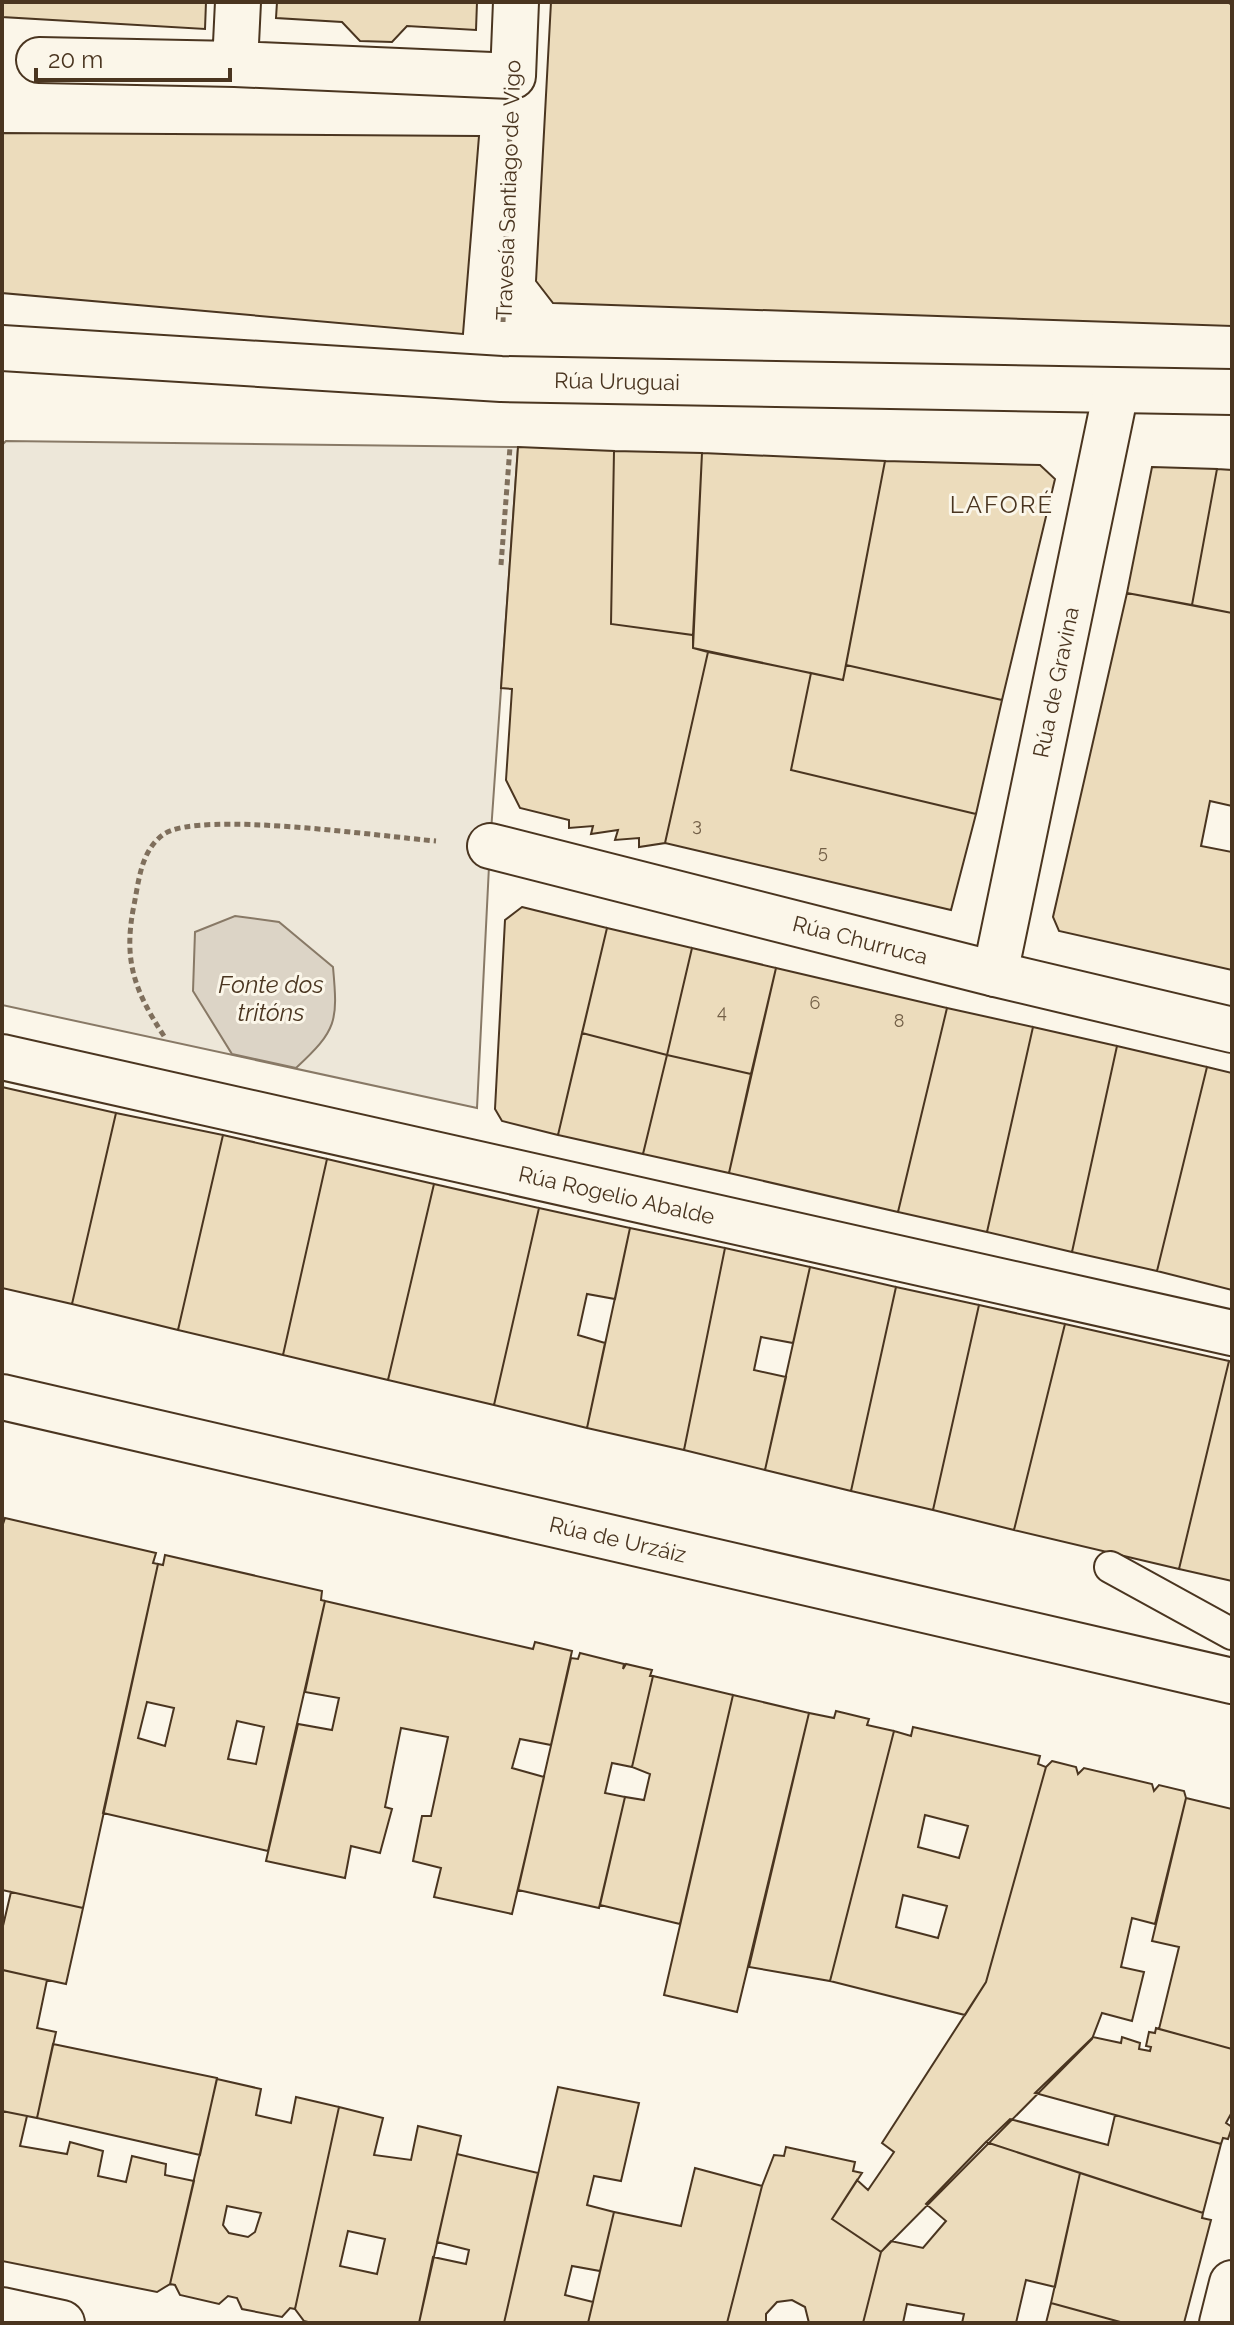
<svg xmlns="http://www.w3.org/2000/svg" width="1234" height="2325" font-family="Raleway,sans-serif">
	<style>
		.parking { fill: #ede7d9; stroke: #887966; stroke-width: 2 }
		.water { fill: #dcd4c6; stroke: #887966; stroke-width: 2 }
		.building { fill: #ecdcbc; stroke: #4a3520; stroke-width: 2; fill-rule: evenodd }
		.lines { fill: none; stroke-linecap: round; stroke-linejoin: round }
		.service-casing { stroke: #4a3520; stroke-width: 34 }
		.pedestrian-casing { stroke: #4a3520; stroke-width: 48 }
		.minor-casing { stroke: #4a3520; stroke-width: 48 }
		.secondary-casing { stroke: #4a3520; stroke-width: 48 }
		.path { stroke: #7f6f5c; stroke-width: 5; stroke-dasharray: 6 4; stroke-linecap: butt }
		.service { stroke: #fbf6e9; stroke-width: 30 }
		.pedestrian { stroke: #fbf6e9; stroke-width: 44 }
		.minor { stroke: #fbf6e9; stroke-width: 44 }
		.secondary { stroke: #fbf6e9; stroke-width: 44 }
		.labels { text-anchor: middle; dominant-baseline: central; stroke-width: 6; stroke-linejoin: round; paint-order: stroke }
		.number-label { font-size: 18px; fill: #725f47 }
		.street-label { font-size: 22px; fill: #4a3520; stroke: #fbf6e9 }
		.neighbourhood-label { font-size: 24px; letter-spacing: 2px; fill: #4a3520; stroke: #fbf6e9 }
		.water-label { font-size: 24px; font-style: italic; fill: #4a3520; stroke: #fbf6e9 }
	</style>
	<rect width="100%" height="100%" fill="#fbf6e9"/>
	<path class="parking" d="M6 441 518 447 490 846 477 1108 2 1005V445Z"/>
	<path class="water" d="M235 916 279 922 333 967C338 1022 337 1030 296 1068L232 1054 193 991 195 932Z"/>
	<path class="building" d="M2 2H206L205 29 2 17Z
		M277 2H477L476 30 407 26 392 42 360 41 342 22 276 18Z
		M551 2H1227L1232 5V326L553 303 536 281Z
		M2 133 479 136 463 334 2 293Z
		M518 447 614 451 611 624 693 635V648L708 652 665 843 639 847V838L615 840 618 830 591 834 593 826 569 828V820L520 808 506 780 512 689 501 688Z
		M614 451 702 453 693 635 611 624Z
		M702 453 885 461 843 680 693 648Z
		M885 461 1040 465 1055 479 1002 700 846 665Z
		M1152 467 1217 469 1192 605 1127 593Z
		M1217 469 1232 470V613L1192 605Z
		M1127 593 1232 613V806L1210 801 1201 846 1232 852V970L1059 931 1053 917Z
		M708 652 811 673 791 770 976 814 951 910 665 843Z
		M846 665 1002 700 976 814 791 770 811 673 843 680Z
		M522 907 607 928 558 1135 502 1121 495 1109 505 920Z
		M607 928 692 948 667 1055 582 1033Z
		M692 948 776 968 751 1074 667 1055Z
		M776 968 947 1008 898 1212 729 1173Z
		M947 1008 1033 1027 987 1232 898 1212Z
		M1033 1027 1117 1046 1072 1252 987 1232Z
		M582 1033 667 1055 643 1154 558 1135Z
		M1117 1046 1207 1067 1157 1271 1072 1252Z
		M667 1055 751 1074 729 1173 643 1154Z
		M1207 1067 1232 1073V1290L1157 1271Z
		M2 1087 116 1113 72 1304 2 1288Z
		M116 1113 223 1135 178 1330 72 1304Z
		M223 1135 327 1159 283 1355 178 1330Z
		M327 1159 434 1184 388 1380 283 1355Z
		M434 1184 539 1208 494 1405 388 1380Z
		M539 1208 630 1228 615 1299 587 1294 578 1335 605 1343 587 1428 494 1405Z
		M630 1228 725 1248 684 1450 587 1428Z
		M725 1248 810 1267 793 1343 761 1337 754 1370 786 1377 765 1470 684 1450Z
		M810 1267 896 1287 851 1491 765 1470Z
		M896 1287 979 1305 933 1510 851 1491Z
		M979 1305 1065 1324 1014 1530 933 1510Z
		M1065 1324 1229 1361 1179 1569 1014 1530Z
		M1229 1361 1232 1362V1581L1179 1569Z
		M5 1518 156 1553 153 1563 158 1564 83 1908 2 1890V1527Z
		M165 1555 322 1591 321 1600 325 1601 268 1851 103 1813 158 1564 163 1565ZM147 1702 174 1708 165 1746 138 1738ZM237 1721 264 1727 256 1764 228 1759Z
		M325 1601 533 1649 535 1642 572 1651 551 1745 520 1739 512 1768 544 1777 512 1914 434 1897 441 1868 413 1861 422 1816H431L448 1737 401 1728 385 1807 392 1809 380 1853 351 1846 345 1878 266 1861 298 1724 332 1730 339 1698 305 1692Z
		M580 1653 624 1664 623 1669 626 1664 652 1670 650 1676H653L632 1767 612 1763 605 1793 625 1797 599 1908 518 1890 571 1658 578 1659Z
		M653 1676 733 1695 680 1924 600 1905 625 1797 644 1800 650 1774 632 1767Z
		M733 1695 809 1713 737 2012 664 1995Z
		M836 1711 869 1719 867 1725 894 1731 830 1981 749 1967 809 1713 834 1718Z
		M913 1727 1040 1756 1038 1764 1046 1767 986 1982 965 2015 830 1981 894 1731 911 1736ZM925 1815 968 1826 959 1858 918 1847ZM903 1895 947 1906 938 1938 896 1927Z
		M1052 1761 1076 1767 1078 1774 1084 1768 1152 1784 1154 1791 1159 1785 1184 1791 1186 1798 1155 1924 1132 1918 1121 1967 1144 1972 1132 2021 1102 2013 1092 2039 881 2252 832 2219 857 2180 868 2190 894 2152 882 2143 986 1982 1046 1767Z
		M1186 1798 1232 1809V2049L1159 2029 1179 1947 1152 1941Z
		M11 1892 83 1908 66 1984 2 1970V1930Z
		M3 1970 47 1980 37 2028 56 2032 37 2118 2 2111Z
		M1156 2028 1232 2049V2112L1226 2123 1232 2127 1228 2139 1223 2138 1221 2144 1035 2093 1093 2037 1121 2043 1122 2037 1140 2043 1139 2049 1150 2051 1151 2047 1146 2046 1149 2032 1155 2033Z
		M53 2044 217 2078 200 2155 37 2118Z
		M217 2079 261 2089 256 2115 291 2123 296 2097 339 2107 295 2309 290 2308 282 2317 242 2309 237 2298 228 2296 219 2304 180 2295 175 2285 170 2284ZM227 2206 261 2213 255 2232 248 2237 229 2233 223 2225Z
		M558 2087 639 2103 621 2181 594 2176 587 2205 614 2212 600 2271 572 2266 565 2295 593 2302 588 2323H504Z
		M339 2107 383 2118 374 2155 411 2160 418 2126 461 2136 419 2323H312L304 2321 295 2309ZM348 2231 385 2239 377 2274 340 2266Z
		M2 2111 27 2116 20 2146 67 2154 70 2142 103 2151 98 2176 126 2182 132 2156 166 2164 165 2175 194 2181 170 2284 157 2292 2 2261Z
		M1115 2115 1221 2144 1203 2213 986 2142 1010 2119 1108 2145Z
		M986 2142 1080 2173 1055 2287 1026 2280 1016 2323H962L964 2314 907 2304 903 2323H863L881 2252 891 2241 923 2248 946 2221 926 2204Z
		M786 2147 855 2162 853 2171 862 2173 832 2219 881 2252 863 2323H809L805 2307 792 2300 777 2302 766 2314V2323H727L762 2186 774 2155 784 2156Z
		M457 2154 538 2173 504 2323H419L433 2257 466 2264 469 2250 437 2242Z
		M695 2168 762 2186 727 2323H588L614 2212 681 2226Z
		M1080 2173 1203 2213 1202 2218 1211 2220 1184 2323H1124L1051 2303Z
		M1051 2303 1124 2323H1046Z"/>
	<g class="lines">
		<g class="service-casing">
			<path id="service" d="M1110 1567 1232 1634"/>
		</g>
		<g class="pedestrian-casing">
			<path id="pedestrian" d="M39 60 235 64 513 76 516 2
				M235 64 238 2"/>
		</g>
		<g class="minor-casing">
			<g id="minor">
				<path id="s1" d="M2 348 501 379 1232 392"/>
				<path id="s2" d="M490 846 995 974 1232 1030"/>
				<path id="s3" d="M995 974 1116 391"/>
				<path id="s4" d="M2 1057 1232 1333"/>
				<path d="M2 2310 62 2323"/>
				<path d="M1222 2323 1232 2283"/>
			</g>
		</g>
		<g class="secondary-casing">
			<g id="secondary">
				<path id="s5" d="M2 1397 1232 1681"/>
			</g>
		</g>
		<path class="path" d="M503 322 510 132
			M501 565 510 447
			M164 1036C134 990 123 960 134 905 139 880 141 850 164 834 199 810 386 837 436 841"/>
		<use href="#service" class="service"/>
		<use href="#pedestrian" class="pedestrian"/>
		<use href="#minor" class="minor"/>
		<use href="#secondary" class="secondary"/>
	</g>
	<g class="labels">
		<g class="number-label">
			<text x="697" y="824">3</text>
			<text x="823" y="851">5</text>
			<text x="815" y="1002">6</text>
			<text x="722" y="1011">4</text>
			<text x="899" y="1020">8</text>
		</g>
		<g class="street-label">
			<text transform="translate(508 190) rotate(-88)">Travesía Santiago de Vigo</text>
			<text stroke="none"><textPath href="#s1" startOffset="616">Rúa Uruguai</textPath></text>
			<text stroke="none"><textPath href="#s3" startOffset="298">Rúa de Gravina</textPath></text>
			<text stroke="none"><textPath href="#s2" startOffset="382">Rúa Churruca</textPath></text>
			<text stroke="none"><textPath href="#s4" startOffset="630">Rúa Rogelio Abalde</textPath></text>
			<text stroke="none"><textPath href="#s5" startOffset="632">Rúa de Urzáiz</textPath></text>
		</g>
		<g class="neighbourhood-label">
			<text x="1002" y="504">LAFORÉ</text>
		</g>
		<g class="water-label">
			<text x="271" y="984">Fonte dos<tspan x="271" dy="28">tritóns</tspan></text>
		</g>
	</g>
	<rect width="1234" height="2325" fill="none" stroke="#4a3520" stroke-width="8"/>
	<path d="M36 68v12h194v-12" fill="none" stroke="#4a3520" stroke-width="4"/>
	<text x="48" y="68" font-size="24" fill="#4a3520" stroke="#fbf6e9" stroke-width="6" paint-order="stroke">20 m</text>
</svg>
